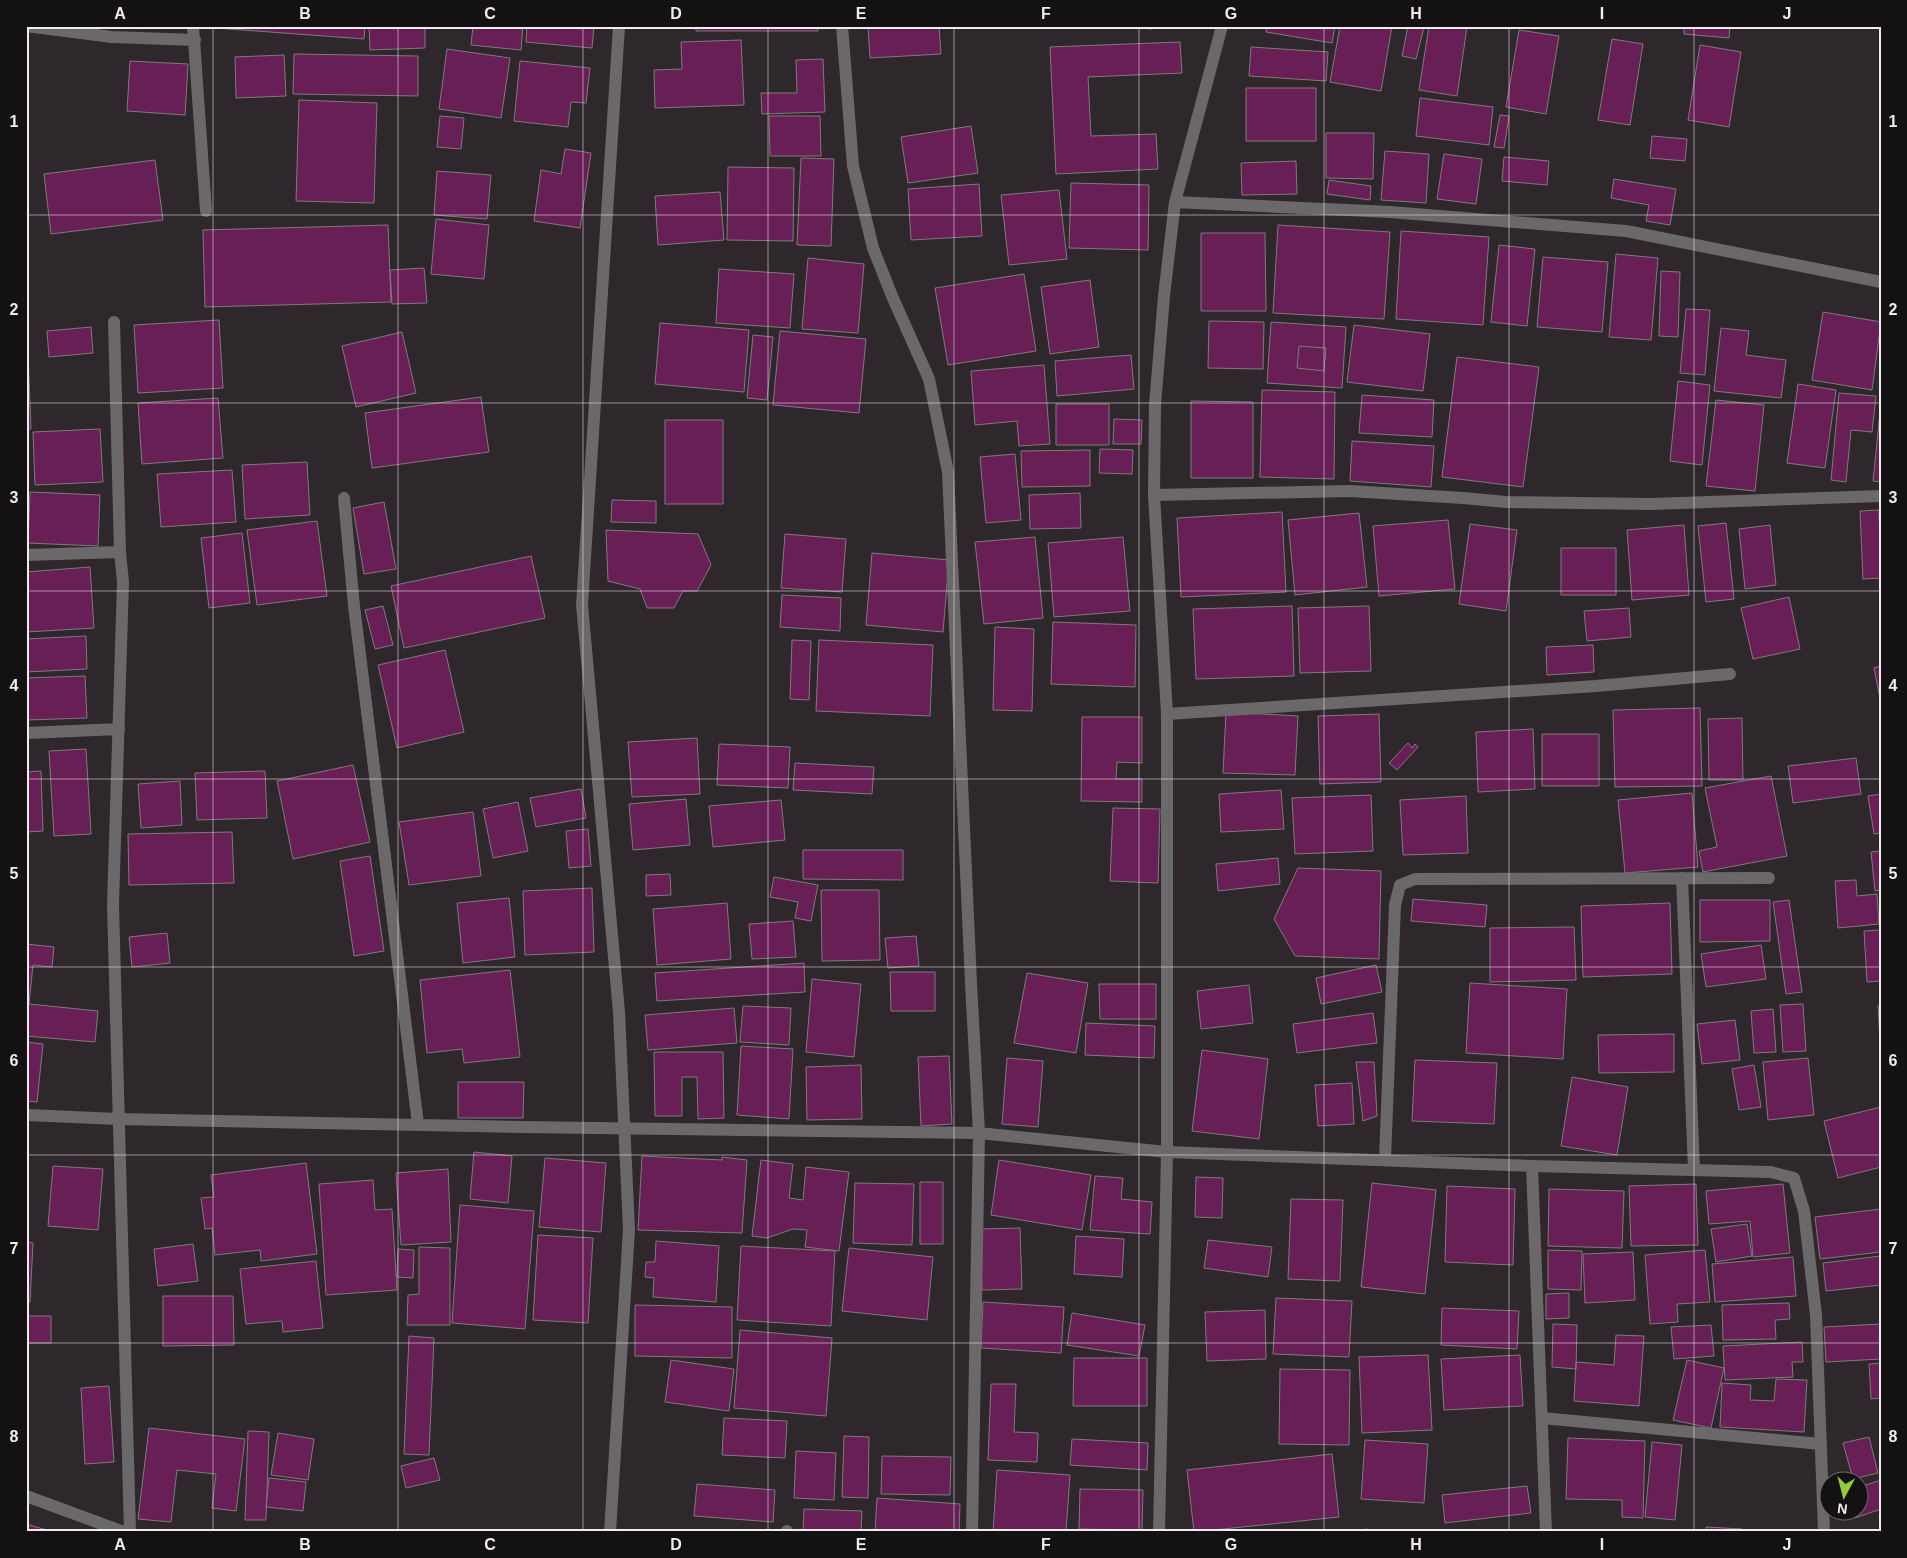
<svg xmlns="http://www.w3.org/2000/svg" width="1907" height="1558" font-family="Helvetica,sans-serif">
	<style>
		.building { fill: #671f55; stroke: #81797e }
		.lines { fill: none; stroke-linecap: round; stroke-linejoin: round }
		.street { stroke: #6b686a; stroke-width: 12 }
		.grid { fill: none; stroke: #f0ebee; stroke-width: 1; stroke-opacity: 0.55 }
		.neatline { fill: none; stroke: #f0ebee; stroke-width: 2 }
		.grid-label { font-size: 16px; text-anchor: middle; font-weight: bold; fill: #f0ebee }
	</style>
	<rect width="100%" height="100%" fill="#2e272b"/>
	<path class="building" d="M216 26H365L364 39 216 28Z
		M369 26H425V48L370 50Z
		M473 26H523L521 50 471 45Z
		M527 26H594L592 48 526 42Z
		M696 26H818V31H696Z
		M868 26H939L941 54 870 58Z
		M1112 26H1153L1152 29Z
		M1267 26H1335L1332 43 1266 32Z
		M1340 26H1392L1381 91 1330 82Z
		M1408 26 1424 27 1416 59 1402 56Z
		M1429 26 1467 27 1457 96 1419 90Z
		M1684 26H1730L1729 38 1684 34Z
		M1519 30 1559 36 1546 114 1506 107Z
		M1612 39 1643 44 1630 125 1598 120Z
		M741 40 744 105 655 108 654 70 682 69 681 42Z
		M1180 42 1182 73 1088 77 1091 136 1156 134 1158 169 1056 174 1050 47Z
		M1700 45 1741 52 1729 127 1688 120Z
		M1251 47 1328 52 1326 81 1249 76Z
		M447 49 510 58 501 118 439 109Z
		M294 54 418 56V96L293 94Z
		M284 55 286 96 236 98 235 57Z
		M823 59 825 112 762 114 761 93H797L796 60Z
		M130 61 188 64 185 115 127 111Z
		M520 61 590 68 586 103 571 102 568 127 514 121Z
		M1246 88H1316V141H1246Z
		M1420 98 1493 107 1489 145 1416 136Z
		M299 100 377 103 374 203 296 201Z
		M1500 115 1509 116 1504 148 1494 147Z
		M440 116 464 118 461 149 437 147Z
		M769 116H820L821 156H770Z
		M971 126 978 173 908 183 901 137Z
		M1326 133H1374L1373 179 1326 178Z
		M1652 136 1687 139 1685 161 1650 158Z
		M565 149 591 153 580 228 534 221 541 170 561 174Z
		M1385 151 1429 154 1426 203 1381 200Z
		M1444 154 1482 159 1476 204 1437 199Z
		M1504 157 1549 161 1547 185 1502 181Z
		M801 158 834 159 831 246 797 245Z
		M155 160 163 220 51 234 44 174Z
		M1296 161 1297 194 1242 195 1241 163Z
		M728 167 794 168 793 241 727 240Z
		M437 171 491 175 487 219 434 215Z
		M1614 179 1676 189 1670 225 1646 221 1649 205 1611 198Z
		M1329 180 1371 186 1370 200 1327 194Z
		M1071 183 1149 185 1148 250 1069 248Z
		M979 184 982 236 911 240 908 189Z
		M1059 190 1067 259 1009 265 1001 195Z
		M720 192 724 240 658 245 655 196Z
		M436 219 489 225 484 279 431 274Z
		M388 225 391 302 205 307 203 230Z
		M1278 225 1390 232 1384 319 1273 313Z
		M1401 231 1489 237 1483 325 1396 319Z
		M1201 233H1265L1266 311H1201Z
		M1499 245 1535 249 1527 326 1491 322Z
		M1616 254 1658 258 1651 340 1609 337Z
		M1543 257 1608 262 1602 332 1537 327Z
		M808 258 864 264 858 333 802 329Z
		M424 268 427 303 392 304 390 270Z
		M719 269 794 274 790 328 716 323Z
		M1661 271 1680 272 1678 337 1659 336Z
		M1024 274 1036 351 948 365 935 288Z
		M1090 280 1099 347 1050 354 1041 287Z
		M1686 309 1710 310 1705 375 1680 373Z
		M1823 312 1881 322 1872 390 1812 380Z
		M219 320 223 388 138 393 134 325Z
		M1209 321 1264 322 1263 369 1208 368Z
		M1271 322 1346 327 1342 388 1267 383Z
		M660 323 749 330 744 392 655 384Z
		M1354 325 1430 334 1423 391 1347 382Z
		M91 327 93 353 49 357 47 331Z
		M1721 328 1749 331 1746 355 1786 360 1781 398 1714 391Z
		M780 331 866 339 859 413 773 405Z
		M402 332 416 393 356 407 342 346Z
		M753 335 773 337 767 400 747 398Z
		M1299 346 1326 348 1324 371 1297 368Z
		M26 354H28L31 429H26Z
		M1131 355 1134 389 1057 396 1055 361Z
		M1457 357 1539 367 1523 487 1442 477Z
		M1044 365 1050 444 1019 446 1017 421 975 425 971 371Z
		M1678 381 1710 385 1702 465 1670 461Z
		M1798 384 1836 390 1825 468 1787 463Z
		M1262 390 1335 392 1334 479 1260 477Z
		M1839 393 1876 396 1872 432 1851 430 1846 482 1831 480Z
		M1362 395 1434 400 1432 437 1359 433Z
		M481 397 489 452 372 468 365 413Z
		M218 398 223 458 142 464 138 403Z
		M1716 400 1764 405 1755 491 1706 486Z
		M1191 401 1253 402V478H1191Z
		M1881 403V482L1873 481Z
		M1056 404H1109V445H1056Z
		M1114 419 1142 420 1141 444H1113Z
		M665 420H723V504H665Z
		M100 429 103 482 35 485 33 432Z
		M1352 441 1434 446 1431 487 1350 481Z
		M1100 449 1133 450 1132 474 1099 473Z
		M1090 450V486L1022 487 1021 451Z
		M1015 454 1021 520 986 523 980 457Z
		M307 462 310 515 245 519 242 465Z
		M232 470 236 522 161 527 157 474Z
		M30 492 100 495 98 546 28 543Z
		M1080 493 1081 528 1030 529 1029 495Z
		M612 500 656 501V523L611 522Z
		M384 502 396 569 364 574 353 508Z
		M1879 510 1881 578 1863 579 1860 511Z
		M1282 512 1286 592 1181 597 1177 518Z
		M1359 513 1367 587 1295 595 1288 520Z
		M1448 520 1455 589 1379 596 1373 526Z
		M317 521 327 596 257 605 247 530Z
		M1726 523 1734 599 1706 602 1698 526Z
		M1470 524 1517 530 1506 611 1459 604Z
		M1684 525 1689 595 1632 600 1627 530Z
		M1770 525 1776 585 1745 589 1739 529Z
		M606 530 698 534 711 565 697 591H683L674 608H647L640 589 608 581Z
		M242 533 250 603 209 608 201 538Z
		M785 534 846 539 842 592 781 588Z
		M1035 537 1043 618 984 624 975 542Z
		M1123 537 1130 611 1054 617 1048 543Z
		M1561 548H1616V595H1561Z
		M872 553 949 560 943 632 866 625Z
		M531 556 545 618 404 648 391 586Z
		M90 567 94 628 26 632V572Z
		M782 595 841 598 840 631 780 627Z
		M1789 597 1800 649 1753 659 1741 608Z
		M383 606 393 645 375 649 365 610Z
		M1292 606 1294 676 1196 679 1193 609Z
		M1369 606 1371 671 1300 673 1298 608Z
		M1629 608 1631 637 1587 641 1584 611Z
		M1053 622 1136 625 1135 687 1051 684Z
		M995 627 1034 629 1032 711 993 710Z
		M86 636 87 669 26 672V639Z
		M792 640 811 641 809 700 790 699Z
		M819 640 933 645 930 716 816 711Z
		M1593 645 1594 672 1547 675 1546 647Z
		M445 650 464 732 397 748 378 665Z
		M1881 666V703L1874 668Z
		M85 676 87 718 26 720V678Z
		M1700 708 1702 786 1615 787 1613 710Z
		M1226 712 1298 716 1295 775 1223 773Z
		M1379 714 1381 782 1320 784 1318 716Z
		M1082 717H1142V763L1117 762 1116 779H1142V802L1081 801Z
		M1742 718 1743 780H1709L1708 719Z
		M1533 729 1535 789 1478 792 1476 732Z
		M1542 734H1599V786H1542Z
		M697 738 700 794 632 797 628 742Z
		M1408 743 1412 748 1415 744 1418 747 1397 770 1389 763Z
		M719 744 790 747 788 788 717 785Z
		M86 749 91 834 54 836 49 751Z
		M1856 758 1861 794 1793 803 1788 766Z
		M795 763 874 767 872 794 793 790Z
		M353 765 370 842 293 859 277 781Z
		M41 771 43 831 26 832V772Z
		M265 771 267 818 197 820 195 773Z
		M1771 776 1787 856 1703 872 1699 851 1717 847 1705 788Z
		M180 781 182 825 141 828 138 784Z
		M581 789 586 818 536 827 530 798Z
		M1281 790 1284 829 1221 832 1219 794Z
		M1692 793 1698 867 1625 873 1618 800Z
		M1881 794V833L1874 834 1868 796Z
		M1371 795 1373 851 1295 854 1292 798Z
		M1466 796 1468 853 1403 855 1400 800Z
		M686 799 690 845 633 850 629 804Z
		M781 800 785 840 713 847 709 806Z
		M518 802 528 851 493 858 483 809Z
		M1113 808 1160 809 1158 883 1110 881Z
		M473 812 481 876 409 885 399 822Z
		M588 829 591 866 569 868 566 831Z
		M232 832 234 883 129 885 128 834Z
		M803 850H903V880L803 879Z
		M1881 851V890L1875 891 1871 852Z
		M370 856 384 951 354 956 340 861Z
		M1278 858 1280 884 1218 891 1216 864Z
		M1298 868 1381 871 1379 959 1295 956 1274 919Z
		M670 874 671 895 646 896V875Z
		M774 877 818 885 811 921 795 918 798 902 770 897Z
		M1856 880 1857 896 1877 894 1879 924 1838 928 1835 881Z
		M592 888 594 952 525 955 523 891Z
		M821 890H879L880 960 822 961Z
		M509 898 515 957 463 963 457 903Z
		M1413 899 1487 905 1485 927 1411 921Z
		M1700 900H1770V941L1700 942Z
		M1789 900 1802 992 1786 994 1773 902Z
		M727 903 731 959 657 965 653 909Z
		M1670 903 1672 974 1583 977 1581 906Z
		M793 921 796 957 752 959 749 924Z
		M1574 927 1576 980 1490 982V928Z
		M1881 930V981L1867 982 1864 931Z
		M167 933 170 963 132 967 129 937Z
		M916 936 919 966 888 968 885 938Z
		M26 944 54 947 52 967 33 965 29 1004 98 1011 95 1042 26 1036Z
		M1761 945 1766 979 1706 987 1701 954Z
		M804 963 805 992 657 1001 655 973Z
		M1376 965 1382 992 1321 1004 1316 978Z
		M510 970 520 1057 464 1063 462 1049 427 1053 420 980Z
		M890 972H935V1011H891Z
		M1027 973 1088 983 1076 1053 1014 1043Z
		M812 979 861 984 854 1057 806 1052Z
		M1470 983 1567 989 1563 1059 1466 1053Z
		M1099 984H1156V1019H1100Z
		M1249 985 1253 1023 1201 1029 1197 991Z
		M1803 1004 1806 1051 1783 1052 1780 1005Z
		M1881 1005V1054L1878 1006Z
		M743 1006 791 1008 789 1045 740 1042Z
		M734 1008 737 1043 648 1050 645 1015Z
		M1773 1009 1776 1052 1754 1053 1751 1011Z
		M1373 1013 1377 1043 1297 1053 1293 1024Z
		M1735 1020 1740 1060 1702 1064 1697 1024Z
		M1086 1023 1155 1026 1154 1058 1085 1055Z
		M1674 1034V1072L1599 1073 1598 1035Z
		M26 1042 43 1044 37 1102 26 1101Z
		M741 1046 793 1049 789 1119 737 1115Z
		M1202 1050 1268 1059 1259 1139 1192 1131Z
		M654 1052H723L724 1118 698 1119 697 1077H682V1116H655Z
		M949 1056 952 1124 921 1126 918 1057Z
		M1007 1058 1043 1061 1038 1127 1002 1124Z
		M1808 1058 1814 1115 1768 1120 1763 1062Z
		M1415 1060 1497 1063 1494 1124 1412 1121Z
		M1356 1062H1374L1377 1116 1363 1121Z
		M861 1065 862 1119 807 1120 806 1067Z
		M1754 1065 1761 1107 1739 1110 1732 1069Z
		M1572 1077 1628 1087 1617 1155 1561 1146Z
		M458 1082H524L523 1118H458Z
		M1352 1083 1354 1124 1318 1126 1315 1085Z
		M1881 1107V1167L1838 1178 1824 1121Z
		M474 1152 512 1156 508 1203 470 1199Z
		M642 1156 722 1160V1157L747 1160 742 1233 638 1230Z
		M545 1158 606 1163 601 1232 539 1227Z
		M761 1160 793 1164 789 1198 803 1200 806 1167 849 1172 839 1251 805 1247 807 1230 793 1229 767 1238 752 1236Z
		M999 1160 1091 1175 1082 1230 991 1215Z
		M306 1163 317 1254 261 1261 260 1250 215 1255 212 1228 205 1229 201 1198 214 1197 211 1175Z
		M53 1166 103 1169 98 1230 48 1226Z
		M448 1169 451 1242 401 1245 396 1173Z
		M1095 1176 1123 1178 1121 1199 1152 1202 1150 1234 1090 1230Z
		M1196 1177 1223 1178 1222 1218 1195 1217Z
		M373 1180 375 1210 392 1209 397 1290 326 1295 319 1184Z
		M920 1182H943V1244H920Z
		M855 1183 914 1184 912 1245 853 1243Z
		M1372 1183 1436 1190 1425 1294 1361 1287Z
		M1696 1184 1698 1245 1631 1246 1629 1186Z
		M1783 1184 1790 1253 1753 1257 1750 1221 1709 1224 1706 1191Z
		M1447 1186 1515 1189 1513 1265 1445 1262Z
		M1549 1189 1624 1191 1622 1248 1548 1246Z
		M1291 1199 1343 1200 1340 1281 1288 1279Z
		M460 1205 534 1211 525 1329 452 1323Z
		M1881 1209V1252L1820 1259 1815 1217Z
		M1747 1224 1752 1256 1716 1262 1711 1229Z
		M1020 1228 1022 1289 982 1290 980 1229Z
		M538 1235 593 1238 588 1323 533 1320Z
		M1076 1236 1124 1239 1122 1277 1074 1274Z
		M1208 1240 1272 1247 1268 1277 1204 1268Z
		M656 1241 719 1246 716 1302 653 1297 654 1278 645 1277 646 1262H655Z
		M26 1242 33 1243 30 1302H26Z
		M193 1244 198 1281 158 1286 154 1249Z
		M741 1246 835 1251 831 1326 737 1320Z
		M419 1247 450 1248V1325H407L408 1295 419 1294Z
		M849 1248 933 1257 927 1320 842 1311Z
		M398 1249 414 1250 413 1278 397 1277Z
		M1548 1250 1582 1251 1581 1290 1548 1289Z
		M1705 1250 1710 1302 1677 1304 1678 1322 1650 1324 1645 1255Z
		M1633 1252 1635 1300 1585 1303 1583 1254Z
		M1881 1256V1285L1826 1291 1823 1263Z
		M1793 1257 1796 1296 1715 1302 1712 1264Z
		M316 1261 323 1328 283 1332 282 1321 246 1324 240 1269Z
		M1569 1293V1318L1546 1319V1294Z
		M163 1296H233L234 1345 163 1346Z
		M1276 1298 1352 1301 1349 1357 1273 1354Z
		M983 1302 1064 1307 1061 1353 981 1348Z
		M1789 1303 1790 1319 1775 1320 1776 1339 1723 1340 1722 1305Z
		M635 1305 732 1307V1358L635 1356Z
		M1442 1308 1519 1311 1517 1349 1441 1345Z
		M1265 1310 1266 1359 1207 1361 1205 1312Z
		M1072 1313 1145 1325 1139 1356 1067 1345Z
		M26 1316H51V1343H26Z
		M1553 1324 1577 1325 1576 1369 1552 1367Z
		M1881 1324V1359L1826 1362 1824 1327Z
		M1711 1325 1714 1356 1674 1359 1671 1327Z
		M740 1330 832 1338 826 1416 734 1408Z
		M1616 1335 1644 1336 1639 1406 1574 1401 1576 1362 1614 1365Z
		M409 1336 434 1338 429 1455 404 1454Z
		M1802 1342 1803 1362H1792L1793 1377 1725 1380 1723 1346Z
		M1428 1355 1432 1430 1362 1433 1359 1357Z
		M1520 1355 1523 1406 1444 1410 1441 1359Z
		M1074 1358H1147V1406H1073Z
		M671 1360 734 1369 729 1411 665 1402Z
		M1687 1360 1724 1368 1711 1428 1673 1420Z
		M1881 1363V1398L1871 1399 1869 1364Z
		M1280 1369 1350 1370 1349 1445 1279 1444Z
		M1776 1379 1807 1380 1804 1432 1720 1427 1722 1383 1751 1385 1750 1400 1774 1401Z
		M991 1384H1016L1014 1432 1038 1433 1037 1462 988 1460Z
		M109 1386 114 1462 85 1464 81 1388Z
		M724 1418 787 1421 785 1458 722 1455Z
		M149 1428 245 1439 236 1511 212 1508 216 1474 177 1470 171 1522 138 1519Z
		M248 1431 269 1432 266 1520H245Z
		M278 1433 314 1439 308 1480 271 1475Z
		M844 1436 869 1437 868 1498 842 1497Z
		M1869 1437 1878 1473 1853 1479 1843 1443Z
		M1568 1438 1645 1441 1643 1518 1622 1517V1500L1566 1499Z
		M1072 1439 1148 1443 1147 1470 1070 1465Z
		M1365 1440 1428 1444 1424 1503 1361 1499Z
		M1652 1442 1682 1445 1675 1520 1645 1517Z
		M796 1451 836 1453 834 1500 794 1498Z
		M1332 1454 1339 1517 1194 1532 1187 1470Z
		M882 1456 951 1457 950 1495 881 1494Z
		M434 1458 440 1480 406 1488 401 1466Z
		M997 1470 1070 1475 1066 1532H993Z
		M269 1478 306 1482 303 1511 266 1507Z
		M1881 1480V1509L1855 1518 1853 1510H1860V1487Z
		M697 1484 775 1490 773 1522 694 1516Z
		M1527 1486 1531 1513 1445 1523 1442 1495Z
		M1080 1489 1143 1490 1142 1530 1079 1529Z
		M877 1498 960 1504 959 1532 875 1531Z
		M804 1509 862 1511 861 1532H803Z
		M26 1524 50 1531 26 1532Z
		M1706 1527 1742 1529V1532H1706Z
		M1364 1529 1397 1532H1363Z"/>
	<g class="lines">
		<path class="street" d="M26 26 112 37 195 40
			M193 26 206 211
			M842 26 853 166 873 248 892 296 929 379 948 472 971 983 979 1133 972 1532
			M1175 202 1390 212 1626 231 1881 282
			M114 322 120 552 123 582 113 905 130 1532
			M1154 495 1350 491 1463 498 1506 502 1651 504 1881 496
			M344 498 354 606 418 1124
			M26 555 120 552
			M1167 714 1596 686 1730 674
			M26 733 119 729
			M1682 878 1694 1169
			M26 1115 118 1119 521 1127 979 1133 1167 1152 1532 1166 1771 1172 1794 1178 1804 1211 1816 1315 1824 1532
			M1385 1159 1395 905 1400 885 1415 879 1769 878
			M1532 1166 1546 1532
			M1542 1418 1821 1444
			M26 1496 124 1532
			M610 1532 629 1230 619 1012 582 605 619 26
			M787 1532V1531
			M1159 1532 1167 1152V714L1154 495 1155 405 1164 296 1175 202 1222 26"/>
	</g>
	<path class="grid" d="M213 26V1532M398 26V1532M583 26V1532M768 26V1532M954 26V1532M1139 26V1532M1324 26V1532M1509 26V1532M1694 26V1532M26 215H1881M26 403H1881M26 591H1881M26 779H1881M26 967H1881M26 1155H1881M26 1343H1881"/>
	<rect width="1907" height="1558" fill="none" stroke="#141113" stroke-width="55"/>
	<g transform="translate(1844 1496) rotate(187)"><circle r="24" fill="#141113" stroke="#6c686b"/>
	<path d="M0-4L9 19L0 12L-9 19Z" fill="#92cd3e"/>
	<text y="-8" font-size="14" font-weight="bold" text-anchor="middle" fill="#f0ebee">N</text>
	</g>
	<rect x="28" y="28" width="1852" height="1502" class="neatline"/>
	<g class="grid-label">
		<text x="120" y="19">A</text>
		<text x="305" y="19">B</text>
		<text x="490" y="19">C</text>
		<text x="676" y="19">D</text>
		<text x="861" y="19">E</text>
		<text x="1046" y="19">F</text>
		<text x="1231" y="19">G</text>
		<text x="1416" y="19">H</text>
		<text x="1602" y="19">I</text>
		<text x="1787" y="19">J</text>
		<text x="14" y="127">1</text>
		<text x="1893" y="127">1</text>
		<text x="14" y="315">2</text>
		<text x="1893" y="315">2</text>
		<text x="14" y="503">3</text>
		<text x="1893" y="503">3</text>
		<text x="14" y="691">4</text>
		<text x="1893" y="691">4</text>
		<text x="14" y="879">5</text>
		<text x="1893" y="879">5</text>
		<text x="14" y="1066">6</text>
		<text x="1893" y="1066">6</text>
		<text x="14" y="1254">7</text>
		<text x="1893" y="1254">7</text>
		<text x="14" y="1442">8</text>
		<text x="1893" y="1442">8</text>
		<text x="120" y="1550">A</text>
		<text x="305" y="1550">B</text>
		<text x="490" y="1550">C</text>
		<text x="676" y="1550">D</text>
		<text x="861" y="1550">E</text>
		<text x="1046" y="1550">F</text>
		<text x="1231" y="1550">G</text>
		<text x="1416" y="1550">H</text>
		<text x="1602" y="1550">I</text>
		<text x="1787" y="1550">J</text>
	</g>
</svg>
